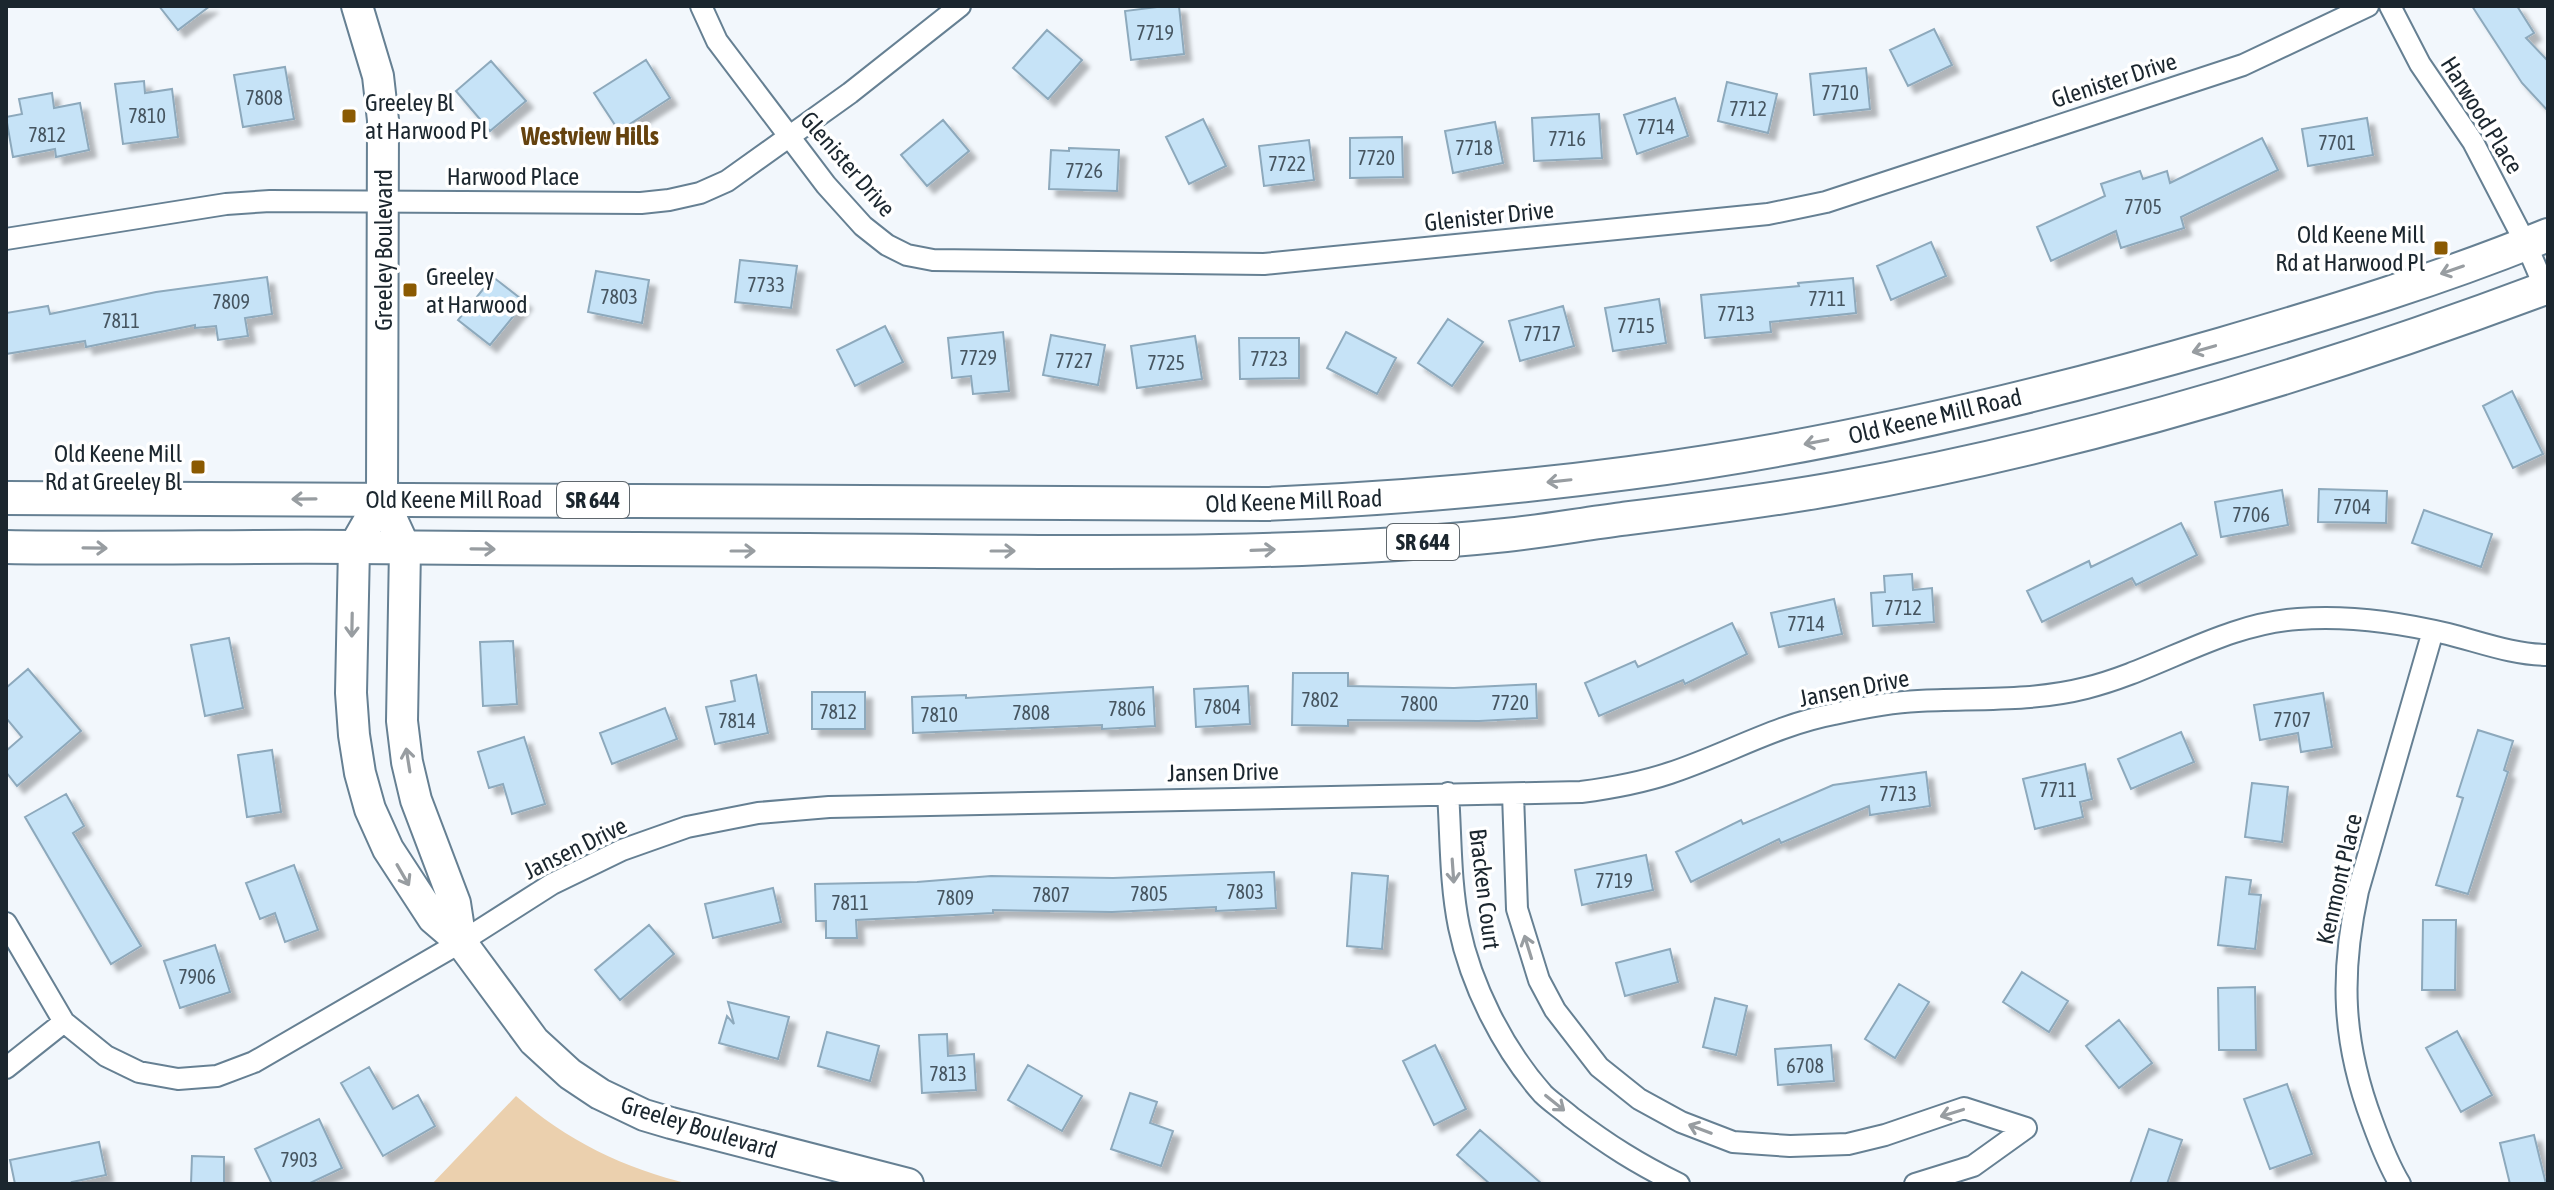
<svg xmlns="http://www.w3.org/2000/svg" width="2554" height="1190" font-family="'Asap Condensed',sans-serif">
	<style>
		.green { fill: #ebd0ae }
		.building { fill: #c6e3f7; stroke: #8da9bc; stroke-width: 2; filter: url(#shadow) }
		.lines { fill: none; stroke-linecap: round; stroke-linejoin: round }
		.street-casing { stroke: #668093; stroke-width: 24 }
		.secondary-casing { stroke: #668093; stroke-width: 34 }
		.primary-casing { stroke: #668093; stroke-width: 36 }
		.street { stroke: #fff; stroke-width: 20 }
		.secondary { stroke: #fff; stroke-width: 30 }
		.primary { stroke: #fff; stroke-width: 32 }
		.oneway { stroke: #989da1 }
		.poi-dot { fill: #8b5a02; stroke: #fff; stroke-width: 3 }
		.labels { text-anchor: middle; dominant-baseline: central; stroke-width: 7; stroke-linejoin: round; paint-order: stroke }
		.number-label { font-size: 20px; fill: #465560 }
		.shield { fill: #fff; stroke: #5f676d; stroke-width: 2 }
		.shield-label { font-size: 22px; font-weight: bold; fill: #1b262e }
		.street-label { font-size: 24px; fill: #1b262e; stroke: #fff }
		.poi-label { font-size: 24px; fill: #1b262e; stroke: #fff; text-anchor: start }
		.neighbourhood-label { font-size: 26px; font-weight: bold; fill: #65420e; stroke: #fff }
	</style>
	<defs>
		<filter id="shadow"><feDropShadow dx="7" dy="7" stdDeviation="2" flood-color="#0004"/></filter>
	</defs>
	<rect width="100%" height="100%" fill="#f2f7fc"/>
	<path class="green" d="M516 1096C566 1140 625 1169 690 1184H432Z"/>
	<path class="building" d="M159 6H210L178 30Z
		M1165 6H1179L1184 54 1131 60 1125 11Z
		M2472 6H2517L2534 33 2526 38 2548 61V111L2522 83Z
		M1934 29 1952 65 1908 86 1890 50Z
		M1047 30 1082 60 1048 99 1013 68Z
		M646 60 670 98 619 131 594 93Z
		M491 61 526 101 490 131 456 91Z
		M285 67 294 119 243 127 234 75Z
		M1866 68 1870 109 1814 115 1810 74Z
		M144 81 145 93 172 89 178 137 123 144 115 84Z
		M1727 82 1777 94 1768 133 1718 121Z
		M52 93 54 108 80 103 89 150 56 157 55 149 13 157 6 117 22 114 19 99Z
		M1675 98 1688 136 1637 154 1624 115Z
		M1599 114 1602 158 1534 161 1532 118Z
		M2367 118 2373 155 2308 166 2302 129Z
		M1203 119 1226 166 1189 184 1166 137Z
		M943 120 969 151 927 186 901 155Z
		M1495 122 1503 163 1453 173 1445 131Z
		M1402 137 1403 177 1350 178V138Z
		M2262 138 2278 170 2181 217 2184 228 2121 248 2116 231 2051 261 2037 227 2105 196 2101 184 2140 171 2143 179 2167 171 2170 183Z
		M1309 140 1314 180 1264 186 1259 146Z
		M1069 148 1119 150 1117 191 1049 189 1051 150 1069 151Z
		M1931 242 1946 276 1891 300 1877 266Z
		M740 260 797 266 791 308 735 302Z
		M596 271 649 280 642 323 588 312Z
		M267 277 272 314 245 318 248 336 218 340 216 326 195 328V325L86 347 85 341 6 354V313L48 306 50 314 156 292Z
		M493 277 525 302 490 345 458 320Z
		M1853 278 1856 313 1770 322 1771 332 1705 338 1701 295 1799 286 1798 283Z
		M1659 299 1666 343 1613 351 1605 308Z
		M1563 306 1574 346 1520 361 1509 321Z
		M1448 319 1483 342 1452 386 1418 363Z
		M885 326 903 362 855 386 837 350Z
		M1003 332 1009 391 973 394 971 376 952 378 948 338Z
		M1346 332 1396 358 1377 394 1327 368Z
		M1051 335 1105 345 1098 385 1043 375Z
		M1195 336 1202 379 1137 388 1131 346Z
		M1239 338H1299V378L1240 379Z
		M2512 391 2543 454 2513 468 2483 406Z
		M2319 489 2387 491 2386 523 2318 522Z
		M2282 490 2288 525 2221 537 2215 502Z
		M2424 510 2492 534 2481 567 2412 543Z
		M2181 523 2197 555 2136 585 2132 578 2042 622 2027 591 2089 561 2091 567Z
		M1912 574 1913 590 1932 588 1934 622 1873 626 1871 593 1885 592 1884 576Z
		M1834 599 1842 634 1779 647 1771 613Z
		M1732 623 1747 654 1685 684 1683 680 1599 716 1585 683 1635 661 1638 667Z
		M229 638 243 708 205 716 191 645Z
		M513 641 517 704 483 706 480 642Z
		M28 669 81 731 17 786 6 772V751L22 737 6 718V688Z
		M1293 673H1348V686L1454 688 1536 684 1537 718 1479 721 1348 720V726L1292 725Z
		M756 675 768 733 715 744 706 707 735 701 731 681Z
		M1248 686 1250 724 1196 727 1194 689Z
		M1153 687 1155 726 1102 729V725L913 733 912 697 966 695V698Z
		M812 692H865V729H812Z
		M2323 693 2332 747 2301 752 2298 733 2260 740 2254 705Z
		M665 708 677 739 612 764 600 733Z
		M2478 730 2513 741 2504 770 2508 772 2468 894 2436 885 2463 798 2457 796Z
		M2181 732 2194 762 2131 789 2118 759Z
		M524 737 545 804 512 814 503 784 489 788 478 752Z
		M272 750 281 812 247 817 238 755Z
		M2085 764 2092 799 2080 802 2083 817 2035 829 2023 779Z
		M1926 772 1930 806 1870 815 1869 806 1781 843 1779 839 1691 882 1676 852 1741 820 1743 824 1833 785Z
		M2252 783 2288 787 2282 842 2245 837Z
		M66 794 84 826 73 833 141 946 111 964 25 817Z
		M1646 855 1653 890 1582 905 1575 870Z
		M294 865 318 930 285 942 275 913 260 919 246 883Z
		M1274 872 1276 908 1216 911V907L1112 912 993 910V913L856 920 857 938H826V921H816L815 884 917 882 991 876 1113 878Z
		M1352 873 1388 876 1382 949 1347 946Z
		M2226 877 2251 880 2249 894 2261 895 2255 949 2218 945Z
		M773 888 781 922 713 938 705 904Z
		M2423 920H2456L2455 990H2422Z
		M649 925 674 954 620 1000 595 970Z
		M215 945 230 992 180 1008 164 961Z
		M1670 949 1678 982 1625 996 1616 963Z
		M2022 972 2068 1001 2049 1032 2003 1002Z
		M1899 984 1929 1002 1895 1058 1865 1039Z
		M2255 987 2256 1050H2219L2218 988Z
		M1715 998 1747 1006 1736 1055 1703 1047Z
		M728 1002 789 1017 778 1059 719 1043 727 1016 734 1024Z
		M2119 1020 2152 1063 2119 1088 2086 1046Z
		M2457 1031 2492 1095 2461 1112 2426 1048Z
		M827 1032 879 1046 870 1081 818 1066Z
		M947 1034 948 1056 974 1054 976 1090 922 1093 919 1035Z
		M1435 1045 1466 1109 1434 1125 1403 1061Z
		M1831 1045 1834 1081 1778 1085 1775 1049Z
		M1028 1065 1082 1096 1062 1131 1008 1100Z
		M369 1067 393 1109 418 1095 435 1126 383 1156 341 1083Z
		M2287 1084 2312 1154 2270 1169 2244 1099Z
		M1130 1093 1157 1102 1150 1123 1173 1131 1161 1166 1111 1149Z
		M319 1119 342 1168 308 1184H272L255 1149Z
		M2149 1129 2182 1140 2167 1184H2130Z
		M1480 1130 1542 1184H1490L1457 1155Z
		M2534 1135 2546 1184H2510L2500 1143Z
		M99 1142 106 1175 72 1182 73 1184H15L10 1160Z
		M192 1156 224 1157V1184H191Z"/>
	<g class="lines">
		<g class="street-casing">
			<path id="street" d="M701 6 717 41 826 185 863 226 887 245 907 255 933 260 1264 264 1768 214 1826 202 2243 65 2368 6
				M2390 6 2420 64 2473 142 2526 244 2548 295
				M6 239 226 204 270 201 641 203 669 200 700 193 727 181 850 93 960 6
				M1448 793C1451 837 1450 883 1459 927 1471 985 1503 1049 1543 1094 1551 1102 1562 1109 1571 1117 1608 1145 1638 1164 1679 1184
				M1513 794 1517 909 1539 980 1555 1010 1599 1067 1639 1099 1681 1122 1733 1142 1790 1146 1848 1144 1885 1135 1964 1108 2026 1128
				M6 923 64 1022 106 1056 139 1072 178 1079 217 1076 254 1062 461 942 552 884 622 850 687 827 758 813 829 807 1581 792C1612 788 1640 783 1670 773 1725 755 1776 725 1834 714 1861 708 1890 702 1918 701 1974 698 2031 702 2086 688 2159 670 2222 624 2298 619 2349 615 2398 622 2448 634 2480 642 2514 655 2548 655
				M6 1068 64 1022
				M1915 1184 1973 1166 2026 1128
				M2400 1184C2388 1164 2380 1143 2372 1121 2342 1041 2340 974 2358 891L2433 631"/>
		</g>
		<g class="secondary-casing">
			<path id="secondary" d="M357 6 378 76 383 120 382 498 405 548 402 721 407 762 416 800 455 903 461 942
				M382 498 354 547 351 693 354 735 360 773 370 809 388 849 433 918 461 942 534 1041 570 1074 600 1094 644 1115 671 1123 908 1184"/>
		</g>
		<g class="primary-casing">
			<path id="primary" d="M6 498 1266 504C1388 499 1508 489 1629 473 1829 447 2028 400 2222 344 2332 312 2443 278 2548 235
				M6 547C123 549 239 546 355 547 506 548 657 550 808 550 1041 551 1274 559 1506 535 1545 531 1583 524 1622 519 1694 510 1767 501 1839 488 2080 445 2319 373 2548 287"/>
		</g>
		<use href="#street" class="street"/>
		<use href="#secondary" class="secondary"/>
		<use href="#primary" class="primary"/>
	</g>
	<defs><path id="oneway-shaft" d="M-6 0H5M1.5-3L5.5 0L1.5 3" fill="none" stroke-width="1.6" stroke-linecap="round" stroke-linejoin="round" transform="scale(2)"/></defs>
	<g class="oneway">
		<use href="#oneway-shaft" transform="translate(2452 270) rotate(161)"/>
		<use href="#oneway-shaft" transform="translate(2204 349) rotate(164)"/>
		<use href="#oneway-shaft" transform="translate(1816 442) rotate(169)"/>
		<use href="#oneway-shaft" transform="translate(1559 481) rotate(174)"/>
		<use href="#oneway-shaft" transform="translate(304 499) rotate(179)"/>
		<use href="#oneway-shaft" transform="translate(95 548) rotate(1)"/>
		<use href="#oneway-shaft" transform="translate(483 549) rotate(1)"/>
		<use href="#oneway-shaft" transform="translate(1263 550) rotate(-2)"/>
		<use href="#oneway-shaft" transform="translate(743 551)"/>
		<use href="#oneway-shaft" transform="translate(1003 551)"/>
		<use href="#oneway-shaft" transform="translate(352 625) rotate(91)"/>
		<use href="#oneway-shaft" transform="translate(408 760) rotate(-99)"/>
		<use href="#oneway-shaft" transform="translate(1453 871) rotate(86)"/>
		<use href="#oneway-shaft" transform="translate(403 875) rotate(60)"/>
		<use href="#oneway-shaft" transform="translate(1528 947) rotate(-107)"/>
		<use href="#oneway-shaft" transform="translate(1555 1103) rotate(39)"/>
		<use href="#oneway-shaft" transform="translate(1952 1113) rotate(163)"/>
		<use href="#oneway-shaft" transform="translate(1700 1129) rotate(-159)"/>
	</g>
	<g class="poi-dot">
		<rect x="341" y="108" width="16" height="16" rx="4"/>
		<rect x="2433" y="240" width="16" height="16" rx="4"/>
		<rect x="402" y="282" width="16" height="16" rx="4"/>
		<rect x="190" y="459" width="16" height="16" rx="4"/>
	</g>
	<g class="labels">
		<g class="number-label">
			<text x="1155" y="32">7719</text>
			<text x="1840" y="92">7710</text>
			<text x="264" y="97">7808</text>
			<text x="1748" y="108">7712</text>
			<text x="147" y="115">7810</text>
			<text x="1656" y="126">7714</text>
			<text x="47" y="134">7812</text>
			<text x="1567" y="138">7716</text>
			<text x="2337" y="142">7701</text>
			<text x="1474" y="147">7718</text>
			<text x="1376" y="157">7720</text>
			<text x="1287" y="163">7722</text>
			<text x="1084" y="170">7726</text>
			<text x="2143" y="206">7705</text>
			<text x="766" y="284">7733</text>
			<text x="619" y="296">7803</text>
			<text x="1827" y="298">7711</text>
			<text x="231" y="301">7809</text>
			<text x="1736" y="313">7713</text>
			<text x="121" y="320">7811</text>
			<text x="1636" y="325">7715</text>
			<text x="1542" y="333">7717</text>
			<text x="978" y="357">7729</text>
			<text x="1269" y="358">7723</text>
			<text x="1074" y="360">7727</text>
			<text x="1166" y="362">7725</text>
			<text x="2352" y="506">7704</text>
			<text x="2251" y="514">7706</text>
			<text x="1903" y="607">7712</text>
			<text x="1806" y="623">7714</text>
			<text x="1320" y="699">7802</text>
			<text x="1510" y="702">7720</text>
			<text x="1419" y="703">7800</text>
			<text x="1222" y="706">7804</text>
			<text x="1127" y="708">7806</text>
			<text x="838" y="711">7812</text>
			<text x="1031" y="712">7808</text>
			<text x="939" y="714">7810</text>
			<text x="2292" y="719">7707</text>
			<text x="737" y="720">7814</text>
			<text x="2058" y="789">7711</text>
			<text x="1898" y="793">7713</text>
			<text x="1614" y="880">7719</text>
			<text x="1245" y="891">7803</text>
			<text x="1149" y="893">7805</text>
			<text x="1051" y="894">7807</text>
			<text x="955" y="897">7809</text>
			<text x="850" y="902">7811</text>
			<text x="197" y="976">7906</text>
			<text x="1805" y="1065">6708</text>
			<text x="948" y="1073">7813</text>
			<text x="299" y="1159">7903</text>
		</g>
		<g class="shield">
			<rect x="557" y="482" width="72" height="36" rx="6"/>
			<rect x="1387" y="524" width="72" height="36" rx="6"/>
		</g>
		<g class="shield-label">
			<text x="593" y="500">SR 644</text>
			<text x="1423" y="542">SR 644</text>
		</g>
		<g class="street-label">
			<text transform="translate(2114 80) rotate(-18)">Glenister Drive</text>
			<text transform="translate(2482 115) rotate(58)">Harwood Place</text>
			<text transform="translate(848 164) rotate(49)">Glenister Drive</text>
			<text x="513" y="176">Harwood Place</text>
			<text transform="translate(1489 216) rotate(-6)">Glenister Drive</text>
			<text transform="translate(383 250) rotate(-90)">Greeley Boulevard</text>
			<text transform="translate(1935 416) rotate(-13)">Old Keene Mill Road</text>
			<text x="454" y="499">Old Keene Mill Road</text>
			<text transform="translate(1294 501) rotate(-2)">Old Keene Mill Road</text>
			<text transform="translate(1854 688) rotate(-11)">Jansen Drive</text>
			<text transform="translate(1223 772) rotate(-1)">Jansen Drive</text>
			<text transform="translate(575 848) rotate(-26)">Jansen Drive</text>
			<text transform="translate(2339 879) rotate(-77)">Kenmont Place</text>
			<text transform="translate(1485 889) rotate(83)">Bracken Court</text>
			<text transform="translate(699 1127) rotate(17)">Greeley Boulevard</text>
		</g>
		<g class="poi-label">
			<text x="365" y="102">Greeley Bl<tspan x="365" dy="28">at Harwood Pl</tspan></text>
			<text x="2425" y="234" text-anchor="end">Old Keene Mill<tspan x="2425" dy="28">Rd at Harwood Pl</tspan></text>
			<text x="426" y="276">Greeley<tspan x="426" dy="28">at Harwood</tspan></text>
			<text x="182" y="453" text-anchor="end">Old Keene Mill<tspan x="182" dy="28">Rd at Greeley Bl</tspan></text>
		</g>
		<g class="neighbourhood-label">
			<text x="590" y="136">Westview Hills</text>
		</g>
	</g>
	<rect width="2554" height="1190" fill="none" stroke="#1b262e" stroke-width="16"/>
</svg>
